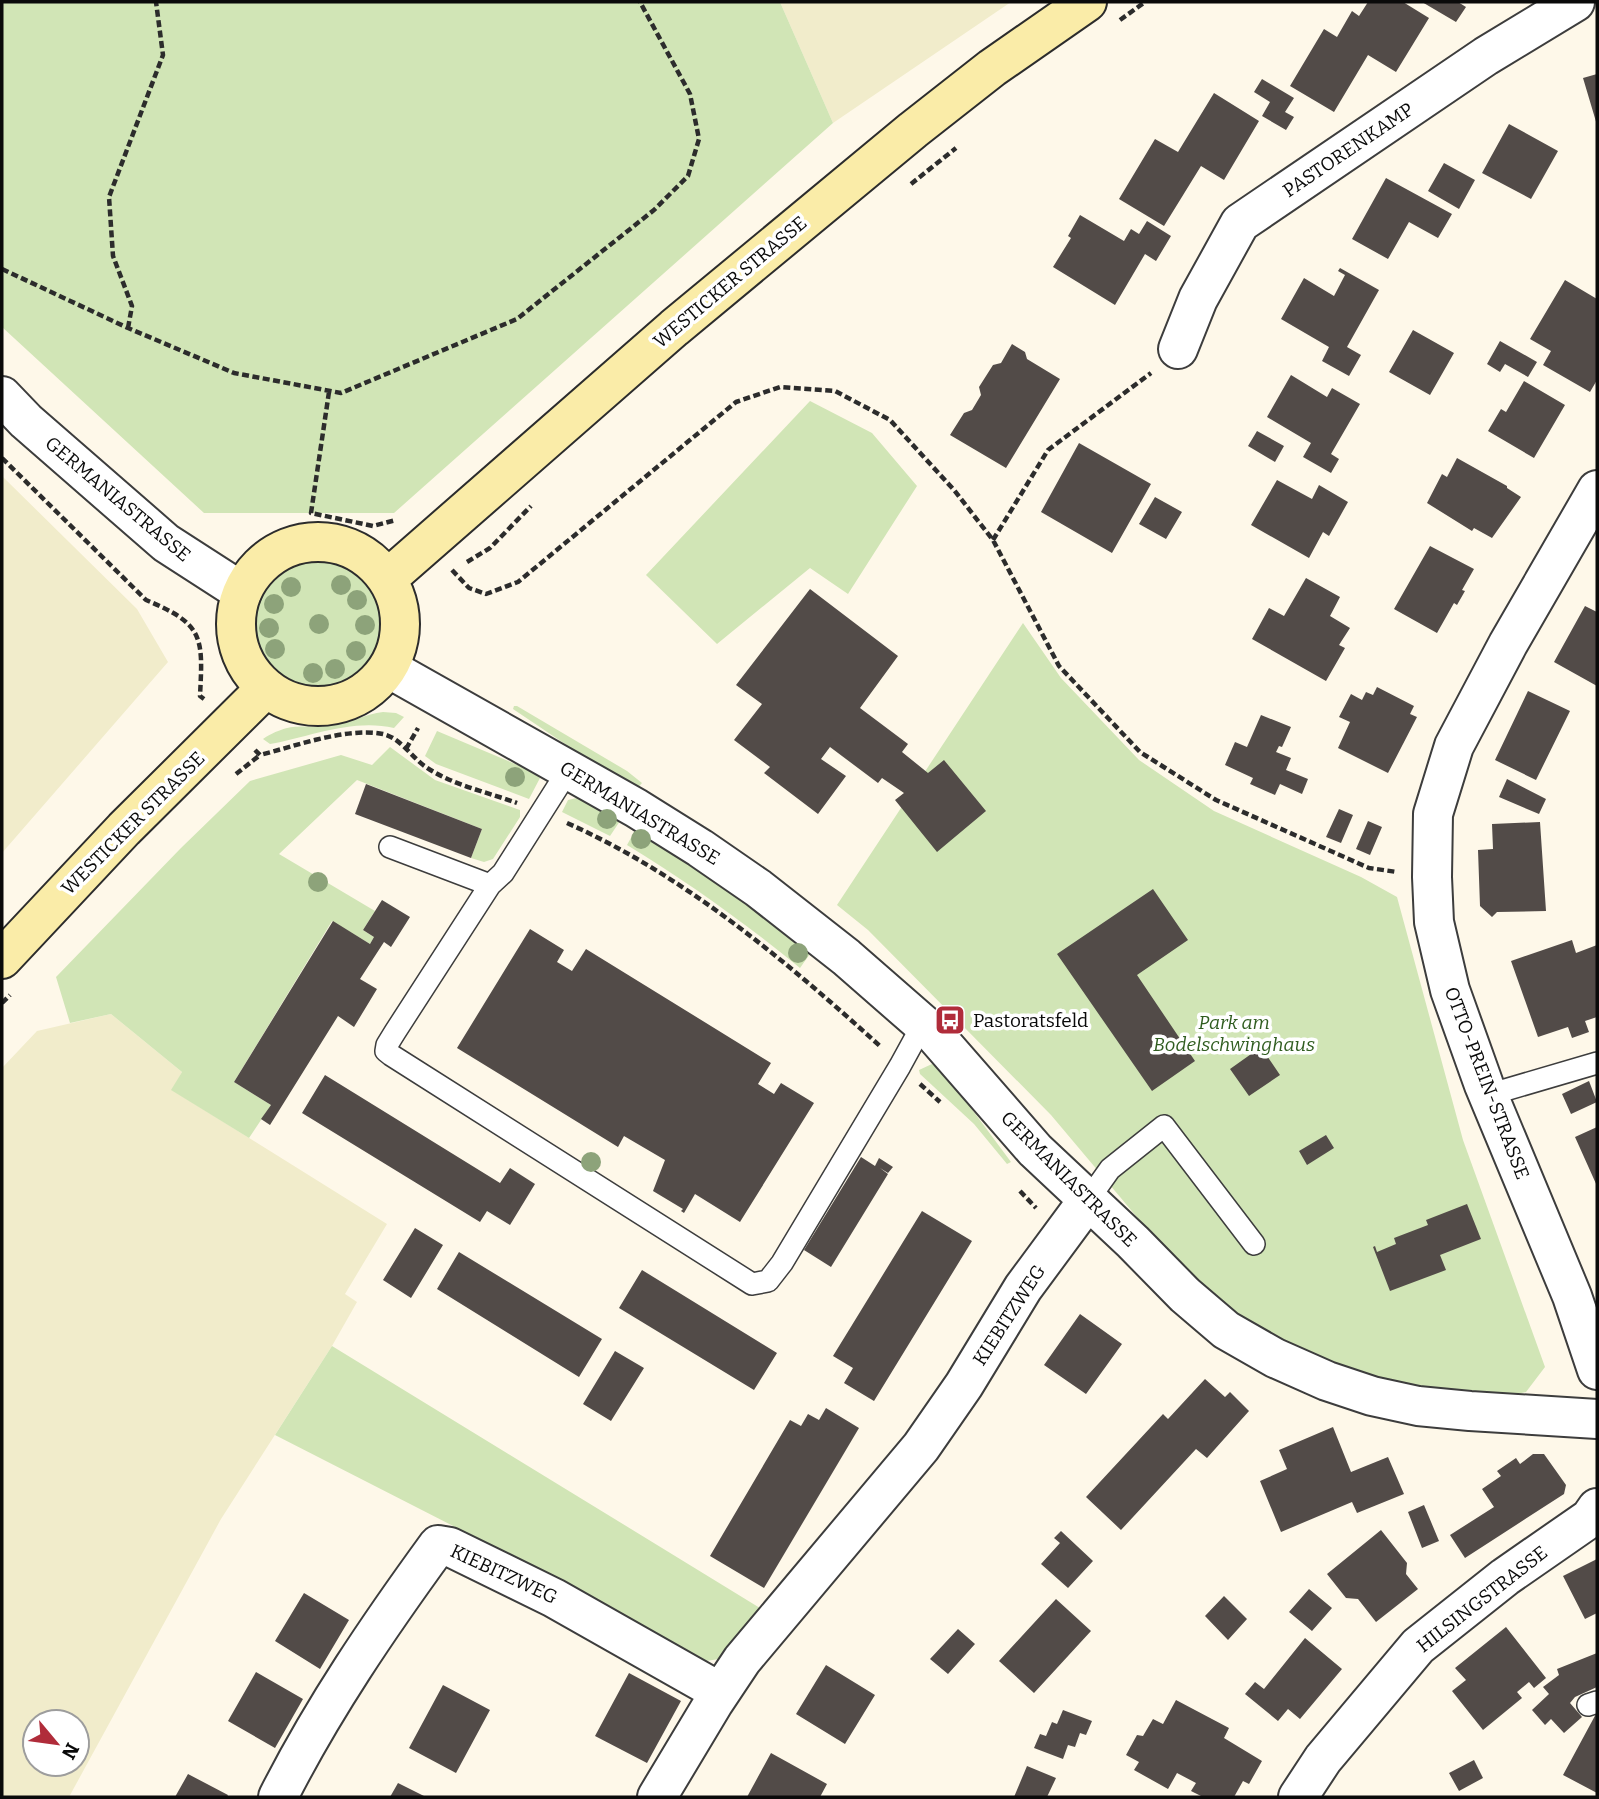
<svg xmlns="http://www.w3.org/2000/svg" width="1599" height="1799" font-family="Bitter,serif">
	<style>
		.farmland { fill: #f1eccb; fill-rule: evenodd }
		.green { fill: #d1e5b6 }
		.building { fill: #524b48 }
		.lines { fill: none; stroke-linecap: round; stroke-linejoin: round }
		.lane-casing { stroke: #3d3d3d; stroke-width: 24 }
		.street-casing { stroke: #3d3d3d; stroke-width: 42 }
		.secondary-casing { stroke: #2c2c2c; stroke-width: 42 }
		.path { stroke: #2c2c2c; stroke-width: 4.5; stroke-dasharray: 7 3.5; stroke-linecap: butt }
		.lane { stroke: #fff; stroke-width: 21 }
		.street { stroke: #fff; stroke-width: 38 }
		.secondary { stroke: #faeca8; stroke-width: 38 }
		.tree { fill: #8da37a }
		.labels { text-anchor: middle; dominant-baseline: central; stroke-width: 7; stroke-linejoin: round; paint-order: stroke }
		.street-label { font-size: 19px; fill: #0a0a0a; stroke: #fff }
		.poi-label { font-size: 19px; fill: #0a0a0a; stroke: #fff; text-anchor: start }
		.park-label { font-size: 19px; font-style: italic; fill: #305d20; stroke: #fff }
	</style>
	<rect width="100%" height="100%" fill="#fef8e9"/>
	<path class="farmland" d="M780 2H1011L833 123Z
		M2 476 137 609 168 662 2 853Z
		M111 1014 182 1072 172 1090 387 1224 345 1294 357 1302 332 1346 221 1519 69 1797H2V1068L37 1031ZM35 1722H77V1764H35Z"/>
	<path class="green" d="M2 2H780L833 123 394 513H204L2 327Z
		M810 401 872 433 917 486 848 594 810 568 717 644 646 575Z
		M251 626a65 65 0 1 1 130 0a65 65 0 1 1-130 0Z
		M1023 623 1061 678 1139 760 1214 811 1361 877 1397 897 1463 1140 1545 1367 1526 1392 1503 1397 1450 1394 1337 1371 1241 1319 1163 1248 1051 1115 868 930 837 905Z
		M514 706H517L627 771 642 783 635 791 513 709Z
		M383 712 396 713 404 717 394 728C353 718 309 737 270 744L263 739C293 720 303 730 334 725 351 722 366 714 383 712Z
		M437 731 527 769 540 778 529 799 436 764 425 756Z
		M390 747 435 780 517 809 520 810V817L493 859 484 862 471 858 482 829 357 780 279 854 375 911 363 930 374 937 370 944 332 921 234 1082 271 1105 249 1138 171 1090 182 1072 111 1014 70 1023 56 977 181 848 250 781 341 755 372 765Z
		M585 796 624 815 610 836 562 812 568 800Z
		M638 825 673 847 812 951 800 968C745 923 688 882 627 845Z
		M932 1064 939 1065 1011 1162 1007 1164 974 1124 920 1074 919 1070Z
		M332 1346 765 1611 719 1659 706 1661 555 1578 275 1435Z"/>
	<path class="building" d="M1368 2H1403L1429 18 1396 72 1368 55 1334 112 1290 86 1324 29 1337 37 1352 11 1359 16Z
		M1422 2H1458L1466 7 1456 22Z
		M1597 74V125L1583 78Z
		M1262 79 1294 98 1285 112 1294 117 1286 130 1262 116 1270 102 1254 92Z
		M1214 93 1259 121 1224 180 1201 166 1164 226 1119 199 1155 139 1178 152Z
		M1509 124 1558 151 1531 199 1482 173Z
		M1444 163 1475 180 1459 209 1428 191Z
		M1386 178 1452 214 1438 238 1409 222 1388 259 1352 239Z
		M1080 215 1124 241 1131 229 1139 234 1147 221 1171 236 1156 261 1145 254 1115 305 1053 267 1071 238 1068 236Z
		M1340 268 1379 290 1347 347 1361 355 1349 376 1322 361 1329 347 1281 319 1304 278 1334 296 1345 275 1338 271Z
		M1565 280 1597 299V380L1590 392 1543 365 1551 351 1530 339Z
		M1413 330 1454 353 1430 395 1389 372Z
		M1500 341 1537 362 1528 377 1505 364 1500 372 1487 364Z
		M1012 344 1025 352 1027 359 1060 379 1006 468 950 435 964 413 972 410 981 395 979 387 993 365 1001 363Z
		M1291 375 1327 397 1332 388 1360 404 1331 454 1339 459 1331 473 1303 457 1311 443 1267 417Z
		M1524 381 1565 405 1534 458 1488 431 1501 409 1506 412Z
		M1257 431 1284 446 1275 462 1248 446Z
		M1079 443 1151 484 1112 553 1041 512Z
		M1457 458 1507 486V488L1521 497 1492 538 1474 528 1472 531 1427 503 1442 474 1447 477Z
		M1277 480 1312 499 1319 485 1348 502 1329 536 1323 532 1309 558 1251 525Z
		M1155 497 1182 512 1166 539 1139 524Z
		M1430 546 1474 569 1462 590 1465 591 1457 605 1454 603 1437 633 1394 609Z
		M1306 578 1340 597 1330 616 1350 628 1339 645 1345 648 1326 681 1252 639 1269 608 1284 616Z
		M810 589 898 656 860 708 908 744 902 752 928 773 944 760 986 811 937 852 895 800 904 793 882 778 878 783 830 747 821 759 846 776 818 814 764 773 770 767 734 740 762 704 736 685Z
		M1585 606 1597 612V686L1554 662Z
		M1377 687 1414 706 1410 714 1417 717 1388 773 1338 748 1350 722 1339 717 1351 694 1362 700 1366 692 1373 695Z
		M1528 691 1570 711 1536 780 1495 760Z
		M1261 715 1291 727 1282 747 1279 746 1276 752 1291 758 1286 770 1308 779 1302 794 1280 784 1275 795 1250 784 1253 778 1225 765 1235 742 1247 747Z
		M1507 779 1546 799 1539 814 1499 797Z
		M366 784 482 829 471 858 355 814Z
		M1339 809 1353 815 1341 843 1326 837Z
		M1368 821 1382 827 1370 855 1356 849Z
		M1540 822 1546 911 1497 912 1492 917 1480 906 1478 850 1493 849 1492 824Z
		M1153 889 1188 940 1137 975 1195 1061 1152 1091 1057 954Z
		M382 900 410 917 391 947 384 942 360 979 377 989 354 1027 338 1016 270 1125 261 1119 271 1105 234 1082 333 921 370 944 374 937 363 930Z
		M530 929 564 950 557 962 572 971 586 949 771 1063 758 1084 774 1094 781 1083 814 1103 740 1222 695 1194 684 1213 681 1211 683 1209 653 1191 665 1160 624 1136 618 1147 457 1048Z
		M1572 940 1576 953 1597 945V1017L1585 1021 1589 1032 1572 1038 1568 1027 1538 1037 1511 961Z
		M1261 1047 1280 1075 1249 1096 1230 1069Z
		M325 1075 500 1183 510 1168 535 1184 510 1225 487 1211 480 1222 302 1113Z
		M1589 1081 1597 1102 1571 1114 1562 1094Z
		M1597 1127V1186L1575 1137Z
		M1326 1135 1334 1148 1307 1165 1299 1151Z
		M861 1157 875 1166 879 1158 893 1167 888 1173 880 1168 888 1174 831 1267 804 1250Z
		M1467 1204 1481 1239 1440 1255 1446 1270 1390 1291 1373 1247 1375 1246 1377 1252 1396 1244 1394 1238 1428 1225 1426 1220Z
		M922 1211 972 1241 874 1401 844 1383 853 1368 833 1356Z
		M415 1228 443 1245 411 1298 383 1280Z
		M459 1252 602 1339 579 1377 437 1289Z
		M642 1270 777 1353 754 1390 619 1308Z
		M1080 1314 1122 1344 1086 1394 1044 1365Z
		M615 1351 644 1368 611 1421 583 1404Z
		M1205 1379 1225 1397 1230 1392 1249 1411 1207 1458 1196 1449 1121 1530 1086 1497 1163 1414 1168 1419Z
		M826 1408 859 1428 764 1588 710 1556 790 1420 801 1426 808 1414 819 1420Z
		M1333 1427 1351 1472 1388 1457 1404 1494 1357 1513 1352 1502 1281 1532 1260 1481 1287 1469 1279 1450Z
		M1533 1454H1544L1566 1485 1564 1494 1465 1558 1450 1535 1494 1507 1482 1489 1501 1476 1497 1471 1516 1458 1520 1464Z
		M1424 1505 1439 1541 1422 1548 1408 1512Z
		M1381 1530 1407 1563 1406 1574 1418 1589 1376 1622 1358 1599 1346 1598 1327 1574Z
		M1061 1531 1093 1561 1068 1588 1041 1564 1060 1543 1054 1538Z
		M1597 1559V1613L1585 1619 1563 1576Z
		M1309 1589 1332 1608 1312 1631 1289 1612Z
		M304 1593 349 1620 320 1669 275 1641Z
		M1224 1596 1247 1619 1228 1640 1205 1616Z
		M1056 1599 1091 1631 1034 1693 999 1661Z
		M1506 1627 1546 1678 1534 1688 1529 1682 1517 1692 1522 1698 1483 1730 1452 1691 1466 1680 1455 1668Z
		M958 1629 975 1644 948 1674 930 1659Z
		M1305 1638 1342 1669 1300 1719 1288 1709 1278 1721 1245 1694 1255 1682 1264 1689Z
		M1597 1653V1687L1575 1697 1570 1703 1582 1717 1564 1733 1551 1719 1545 1725 1532 1710 1549 1694 1543 1687 1559 1675 1557 1669Z
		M826 1665 875 1695 845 1744 796 1714Z
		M256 1672 303 1699 275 1748 228 1721Z
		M629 1673 681 1701 647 1763 595 1736Z
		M443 1685 490 1710 456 1773 409 1748Z
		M1176 1700 1229 1728 1224 1738 1262 1761 1249 1784 1243 1781 1234 1797H1203L1191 1791 1196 1783 1177 1773 1168 1789 1134 1770 1139 1762 1126 1755 1137 1735 1143 1736 1153 1719 1163 1724Z
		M1063 1710 1092 1721 1086 1735 1080 1733 1075 1747 1068 1745 1063 1759 1034 1748 1040 1734 1046 1736 1052 1722 1057 1724Z
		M1597 1712V1793L1563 1775Z
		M771 1753 827 1784 820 1797H747Z
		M1474 1760 1483 1778 1459 1791 1449 1773Z
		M1027 1766 1056 1778 1047 1797H1014Z
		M188 1774 228 1795 227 1797H175Z
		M398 1783 426 1797H390Z"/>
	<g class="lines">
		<g class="lane-casing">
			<path id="lane" d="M569 769 503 873 490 885 395 1032 387 1045 386 1051 391 1055 752 1284 768 1281 782 1263 900 1066 923 1024
				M390 847 490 885
				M1488 1095 1597 1063
				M1088 1200 1110 1169 1164 1126 1254 1244
				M1588 1705 1597 1702"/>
		</g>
		<g class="street-casing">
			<path id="street" d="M1178 349 1198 299 1240 223 1486 56 1575 2
				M2 396 26 421 166 543 242 592
				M1597 490 1508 644 1454 746 1433 814 1432 877 1434 922 1450 990 1484 1085 1572 1296 1597 1370
				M388 668 636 808 700 848 758 888 846 957 933 1033 1035 1150 1133 1242 1185 1295 1226 1330 1275 1358 1327 1381 1372 1396 1418 1406 1470 1411 1597 1419
				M278 1797C323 1708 379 1626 438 1545L450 1547 554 1598 720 1692
				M657 1797 714 1702 742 1660 921 1447 964 1385 1023 1288 1088 1200
				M1298 1797 1323 1759 1418 1646 1505 1577 1590 1518 1597 1508"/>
		</g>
		<g class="secondary-casing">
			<path id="secondary" d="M236 624a82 82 0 1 1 164 0a82 82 0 1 1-164 0Z
				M387 579 674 328 913 130 992 68 1087 2
				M2 959 124 829 266 688"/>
		</g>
		<path class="path" d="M1120 20 1145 2
			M911 184 956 148
			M2 269 128 328 234 373 341 393 517 319 654 210 688 176 699 139 690 94 640 2
			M128 328 132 306 113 256 109 197 163 55 156 2
			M329 392 311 513 373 526 396 520
			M2 458 146 600C204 624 203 637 200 696L204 699
			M993 540 1048 450 1151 373
			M467 562 490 548 531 506
			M452 570 469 588 486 594 518 582 736 402 780 387 835 391 890 420 954 490 993 540 1059 666 1140 752 1216 800 1369 868 1397 872
			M406 749 418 728
			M255 750 260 755C296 746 346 727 383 734 401 738 412 758 426 767 452 785 487 792 517 803
			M236 774 260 755
			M567 823C684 875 786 961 881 1047
			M2 1003 10 995
			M920 1084 940 1102
			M1020 1191 1036 1208"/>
		<use href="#lane" class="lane"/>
		<use href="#street" class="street"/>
		<use href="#secondary" class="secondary"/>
	</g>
	<g class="tree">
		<circle cx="341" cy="585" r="10"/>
		<circle cx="291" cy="587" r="10"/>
		<circle cx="357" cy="600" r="10"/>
		<circle cx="274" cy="604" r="10"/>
		<circle cx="319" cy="624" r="10"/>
		<circle cx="365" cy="625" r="10"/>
		<circle cx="269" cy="628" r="10"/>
		<circle cx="275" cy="649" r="10"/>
		<circle cx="356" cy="651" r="10"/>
		<circle cx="335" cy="669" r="10"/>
		<circle cx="313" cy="673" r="10"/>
		<circle cx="515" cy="777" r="10"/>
		<circle cx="607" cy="819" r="10"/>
		<circle cx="641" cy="839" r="10"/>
		<circle cx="318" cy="882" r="10"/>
		<circle cx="798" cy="953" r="10"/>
		<circle cx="591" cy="1162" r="10"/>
	</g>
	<defs>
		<g id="bus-square" transform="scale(1.575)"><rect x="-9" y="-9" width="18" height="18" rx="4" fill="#b02c3a" stroke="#fff"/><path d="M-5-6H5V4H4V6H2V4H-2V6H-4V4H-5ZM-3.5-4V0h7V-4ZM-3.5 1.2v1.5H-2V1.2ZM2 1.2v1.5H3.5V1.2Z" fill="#fff"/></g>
	</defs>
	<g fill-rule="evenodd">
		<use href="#bus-square" x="950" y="1020"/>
	</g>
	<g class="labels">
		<g class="street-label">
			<text transform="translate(1348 150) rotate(-34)">PASTORENKAMP</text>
			<text transform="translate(730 282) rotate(-40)">WESTICKER STRASSE</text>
			<text transform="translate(118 499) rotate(40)">GERMANIASTRASSE</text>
			<text transform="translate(640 813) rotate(31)">GERMANIASTRASSE</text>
			<text transform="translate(133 823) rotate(-45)">WESTICKER STRASSE</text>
			<text transform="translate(1487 1083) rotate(69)">OTTO-PREIN-STRASSE</text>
			<text transform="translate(1069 1179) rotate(45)">GERMANIASTRASSE</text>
			<text transform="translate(1009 1315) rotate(-57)">KIEBITZWEG</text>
			<text transform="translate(504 1574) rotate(25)">KIEBITZWEG</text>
			<text transform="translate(1482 1599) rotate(-38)">HILSINGSTRASSE</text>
		</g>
		<g class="poi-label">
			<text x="973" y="1020">Pastoratsfeld</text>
		</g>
		<g class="park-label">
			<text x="1234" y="1022">Park am<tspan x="1234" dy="22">Bodelschwinghaus</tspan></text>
		</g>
	</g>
	<rect width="1599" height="1799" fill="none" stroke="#0a0a0a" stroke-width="7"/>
	<g transform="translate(56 1743) rotate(119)"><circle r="33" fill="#ffffff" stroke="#9d9d9d" stroke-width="2"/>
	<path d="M0-5L12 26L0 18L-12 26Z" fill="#b02c3a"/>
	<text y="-10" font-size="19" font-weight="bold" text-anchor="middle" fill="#0a0a0a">N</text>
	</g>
</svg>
